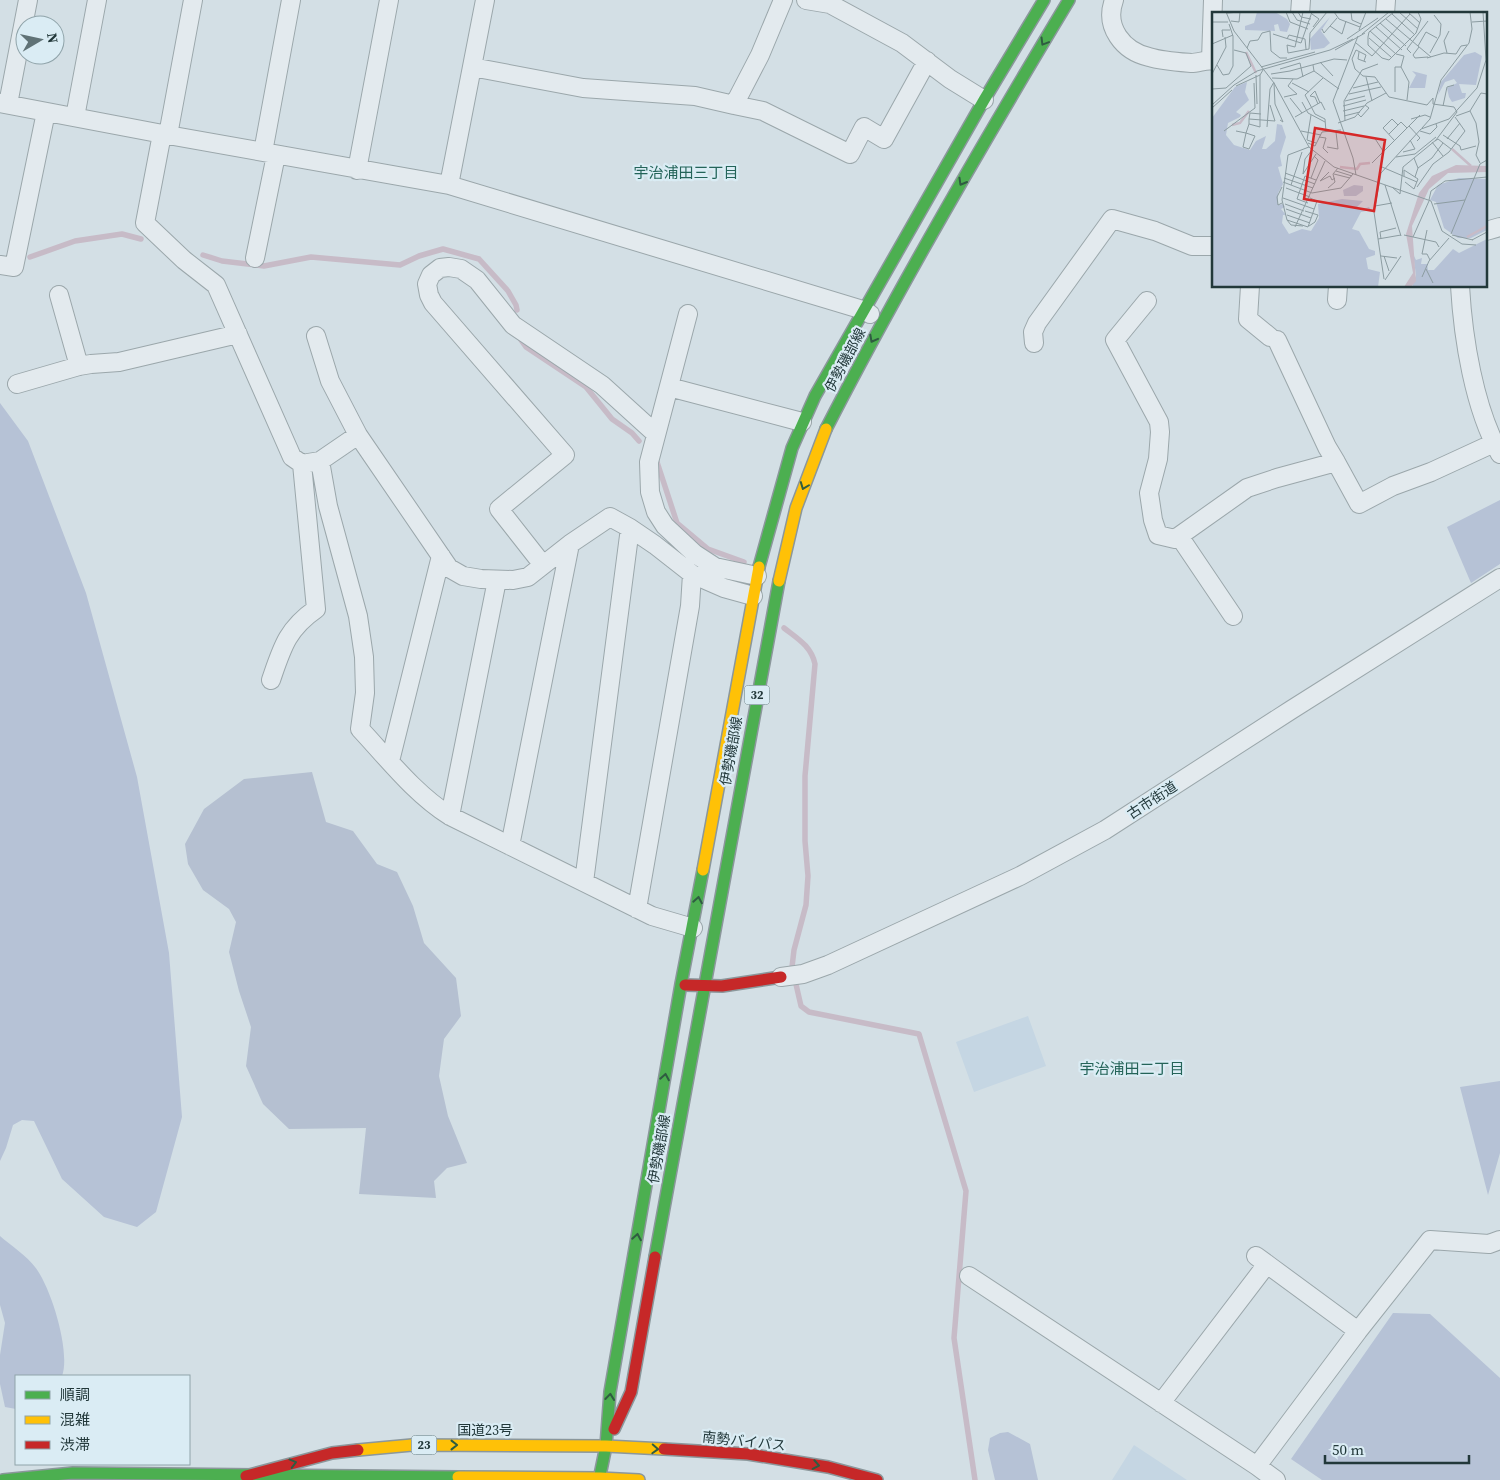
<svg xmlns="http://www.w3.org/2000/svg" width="1500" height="1480" font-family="'Source Serif 4','Noto Sans JP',serif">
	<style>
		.farmland { fill: #c5d6e3 }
		.green { fill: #b6c2d6 }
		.cemetery { fill: #b5c0d1 }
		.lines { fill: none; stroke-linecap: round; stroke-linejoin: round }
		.stream { stroke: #c7bbc7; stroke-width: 5.5 }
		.street-casing { stroke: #9ba7ab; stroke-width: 20 }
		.fast-casing { stroke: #8b979b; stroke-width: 14 }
		.slow-casing { stroke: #8b979b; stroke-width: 14 }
		.jam-casing { stroke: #8b979b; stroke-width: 14 }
		.street { stroke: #e3eaee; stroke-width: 18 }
		.fast { stroke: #4caf50; stroke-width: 11 }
		.slow { stroke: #ffc107; stroke-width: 11 }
		.jam { stroke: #c62828; stroke-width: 11 }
		.oneway { stroke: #2f5c41 }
		.labels { text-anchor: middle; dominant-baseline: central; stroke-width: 4.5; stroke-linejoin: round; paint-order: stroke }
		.shield { fill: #daecf4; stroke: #596e72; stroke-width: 1 }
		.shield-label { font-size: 12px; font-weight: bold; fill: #22383a }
		.street-label { font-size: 14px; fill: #22383a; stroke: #daecf4 }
		.neighbourhood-label { font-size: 15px; fill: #246459; stroke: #daecf4 }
		.inset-river { fill: none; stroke: #c7bbc7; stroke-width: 2.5 }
		.inset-road { fill: none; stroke: #8c9ca1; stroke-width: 1 }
		.view { fill: #d62828; fill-opacity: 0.15; stroke: #d62828; stroke-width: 2.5 }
		.inset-edge { fill: none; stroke: #22383a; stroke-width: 2.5 }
	</style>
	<rect width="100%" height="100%" fill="#d3dfe5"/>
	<path class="farmland" d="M1028 1016 1046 1066 974 1092 956 1042Z
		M1134 1445 1187 1480H1112Z"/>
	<path class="green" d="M0 403 28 441 86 593 137 777 169 953 182 1117 156 1212 137 1227 104 1217 62 1179 34 1121 22 1120 13 1125 6 1148 0 1161Z
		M1500 500V564L1471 583 1447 527Z
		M1500 1081V1153L1488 1195 1460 1087Z
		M0 1236C10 1245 27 1256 35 1267 51 1287 71 1352 62 1376H16V1409L5 1407 0 1384V1355L5 1323 0 1305Z
		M1393 1313 1430 1314 1500 1378V1480H1322L1291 1459Z
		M1008 1432 1030 1444 1038 1480H995L988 1450 990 1438 1000 1433Z"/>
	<path class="cemetery" d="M312 772 326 822 353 831 377 864 397 872 413 906 424 943 456 978 461 1016 444 1039 439 1076 448 1116 467 1163 447 1168 434 1181 436 1198 359 1194 366 1128 289 1129 263 1104 246 1066 251 1027 239 991 229 952 236 922 229 909 203 890 188 864 185 844 204 809 244 779Z"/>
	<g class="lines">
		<path class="stream" d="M203 255 222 261 264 266 311 257 400 265 419 256 443 249 479 259 508 291 516 305 517 310
			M30 257 75 241 122 234 141 239
			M521 340 526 347 586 387 612 419 632 433 639 441
			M657 462 677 523 708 549 744 562
			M784 628C798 639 811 646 815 664L805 776V841L808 876 806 905 794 950 792 967 801 1006 809 1012 919 1034 966 1191 954 1338 975 1480"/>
		<g class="street-casing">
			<path id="street" d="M806 0 830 4 902 43 950 79 984 100
				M1114 0C1104 27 1123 51 1149 57 1162 61 1178 62 1191 63 1199 63 1207 59 1214 61
				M1300 14 1301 0
				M1385 14 1386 0
				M1211 60 1213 0
				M472 67 583 88 695 96 734 105 763 111 850 154 864 127 884 139 927 61
				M0 103 168 135 449 185 863 310 870 314
				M8 104 28 0
				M734 105 760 55 783 0
				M75 117 97 0
				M162 134 145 223 184 260 216 285 292 457 302 464 320 461 358 435 449 568 463 576 481 579 513 580 528 577 570 544 610 517 630 528 655 545 692 574 724 588 753 596
				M168 135 193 0
				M263 152 291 0
				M357 170 389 0
				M449 185 485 0
				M1486 231 1500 227
				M255 258 276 155
				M0 265 14 267 46 112
				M1250 286 1248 319 1270 337
				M1460 286C1463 338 1474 408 1500 454
				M59 295 79 366
				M1337 300 1338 286
				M1147 301 1115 340 1159 422 1160 432 1158 459 1149 493 1153 520 1158 535 1175 539 1247 488 1277 478 1336 462 1359 504 1393 486 1431 472 1494 443
				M688 314 649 462 650 492 656 512 665 526 695 554 715 567 757 576
				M316 336 330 381 358 435
				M1277 340 1327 447 1336 462
				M1034 343 1033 332 1037 323 1112 219 1155 231 1192 246H1214
				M17 384 79 366 91 364 119 362 238 334
				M669 387 802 422
				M320 461 328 506 358 616 364 657 365 693 360 729C388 759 415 794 450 816L652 916 693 928
				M1179 536 1233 616
				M543 565 499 509 565 455 433 303 429 295 427 284 431 275 440 268 449 267 461 269 477 280 513 325 602 385 656 434
				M271 680C282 648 287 629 316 609L302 464
				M390 761 441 556
				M450 816 497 580
				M510 846 570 544
				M584 882 630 528
				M637 909 690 606 692 574
				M781 977 803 974 828 965 1020 876 1105 830 1291 710 1500 578
				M1256 1256 1358 1331
				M969 1276 1257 1466 1276 1480
				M1161 1403 1267 1264
				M1257 1466 1358 1331 1430 1240 1489 1244 1500 1240"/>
		</g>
		<g class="fast-casing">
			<path id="fast" d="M826 429C901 283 984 141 1069 0
				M759 567 792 448 815 396 984 100 1044 0
				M655 1257 779 581
				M3 1480 73 1473 458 1477
				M599 1480 606 1446 610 1392 681 984 703 870"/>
		</g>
		<g class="slow-casing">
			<path id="slow" d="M779 581 796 508 826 429
				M703 870 759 567
				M358 1450 412 1445 606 1446 664 1449
				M458 1477 600 1478 639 1480"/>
		</g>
		<g class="jam-casing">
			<path id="jam" d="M685 985 722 986 781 977
				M614 1429 631 1392 655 1257
				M664 1449 748 1454 828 1467 877 1480
				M246 1476 332 1453 358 1450"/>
		</g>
		<use href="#street" class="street"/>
		<use href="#fast" class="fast"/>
		<use href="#slow" class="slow"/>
		<use href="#jam" class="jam"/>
	</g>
	<defs><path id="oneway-chevron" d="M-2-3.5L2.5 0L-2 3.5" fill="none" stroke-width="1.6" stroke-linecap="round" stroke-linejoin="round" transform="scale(1.25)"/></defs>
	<g class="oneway">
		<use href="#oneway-chevron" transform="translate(1044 42) rotate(121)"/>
		<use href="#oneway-chevron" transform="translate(962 182) rotate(120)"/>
		<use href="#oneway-chevron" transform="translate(873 339) rotate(118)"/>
		<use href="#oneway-chevron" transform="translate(804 486) rotate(111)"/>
		<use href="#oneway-chevron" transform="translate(698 900) rotate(-80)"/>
		<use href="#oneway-chevron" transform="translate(665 1077) rotate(-80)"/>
		<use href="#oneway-chevron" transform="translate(637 1237) rotate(-80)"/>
		<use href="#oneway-chevron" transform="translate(610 1397) rotate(-84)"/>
		<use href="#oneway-chevron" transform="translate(454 1445)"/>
		<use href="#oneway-chevron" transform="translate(655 1449) rotate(3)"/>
		<use href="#oneway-chevron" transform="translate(293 1463) rotate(-15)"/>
		<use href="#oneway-chevron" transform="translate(816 1465) rotate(11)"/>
	</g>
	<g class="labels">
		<g class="shield">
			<rect x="744.5" y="685.5" width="25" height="19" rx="4"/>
			<rect x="411.5" y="1435.5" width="25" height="19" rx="4"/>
		</g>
		<g class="shield-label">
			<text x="757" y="695">32</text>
			<text x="424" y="1445">23</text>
		</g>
		<g class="street-label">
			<text transform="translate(845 360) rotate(-62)">伊勢磯部線</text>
			<text transform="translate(731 751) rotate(-80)">伊勢磯部線</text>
			<text transform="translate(1152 800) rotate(-33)">古市街道</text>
			<text transform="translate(659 1149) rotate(-80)">伊勢磯部線</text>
			<text x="485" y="1430">国道23号</text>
			<text transform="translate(744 1441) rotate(6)">南勢バイパス</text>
		</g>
		<g class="neighbourhood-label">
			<text x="686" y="172">宇治浦田三丁目</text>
			<text x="1132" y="1068">宇治浦田二丁目</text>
		</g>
	</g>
	<g transform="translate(1212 12)">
		<rect width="275" height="275" fill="#d3dfe5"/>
		<path d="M45 0H63L75 7 78 12 75 20 68 19 66 12 62 13 63 19 33 18V14L42 11ZM118 5 109 19 118 31 112 36 99 38 98 27ZM263 40 270 44 264 73 247 72 250 81H254L253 86 240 90 237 85 235 76 245 71 242 67 233 70 226 83 229 70 252 43ZM200 59 215 63 213 76H197L204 63ZM35 70 33 80 37 88 24 100 29 103 28 105 16 111 14 123 22 133 38 138 44 129 54 124 50 137H54L63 129 65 112 70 113 74 125 68 144 70 154 66 155 71 172 66 181V193L71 192 73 195 69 197 74 203H71L70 211 77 222 90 217 99 219 107 206 106 192 130 187 151 189 145 195 149 198 157 195 159 198 149 200 140 217 147 219 157 237 163 239V243L154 246 156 257 168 260 166 275H0V106L23 75ZM247 166 275 167V218L259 226H246L232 216 224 190 218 188 226 173ZM275 227V275H200L204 263 201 242 204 248 210 246 209 252H215L216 258H222L241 237 247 241Z" fill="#b6c2d6"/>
		<path d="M142 173 151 174V179L144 184H132L131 178Z" fill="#b5c0d1"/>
		<path d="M244 153 275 154V160L236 161 217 177 200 214 204 269 199 275H192L201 261 194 222 207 181 220 164Z" fill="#c7bbc7"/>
		<path class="inset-river" d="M34 40 44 61M20 113 28 111 37 99M240 137 259 154M128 155 145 157 148 152 158 151M255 225 275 214"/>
		<path class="inset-road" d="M14 0 22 19 62 71 97 135 122 155 219 189 230 219 250 232 264 233M74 0 78 10 96 17M80 0 85 8 98 12M86 0 89 5 99 7M91 0 83 35 75 33 76 41 97 37M122 0 127 7 148 15M139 0 140 8 149 12M182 0 157 20 156 25V33L170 46 177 48 204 21 209 7 206 0M187 0 206 17M196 0 208 11M15 1 28 0 27 10 19 9M100 2 107 7 101 15M180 2 203 23M174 7 219 45M0 10H16M260 10 275 9M168 11 194 34M118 14 130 22 134 9M164 15 190 38M110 17 112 21 125 6M147 18 154 0M158 19 184 42 192 44 189 55 197 70 195 88M61 22 89 31 100 0M150 22 177 0M11 25 10 18H18M157 26 179 45M75 27 77 23 93 27 94 37M135 27 166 6M144 31 160 44 198 2M0 32 21 23M206 34 214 20 225 26M207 35 201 43 203 46 216 45M35 36 38 29 46 28 50 21 58 19 59 39 68 46H75M97 37 98 21 115 0M123 38 153 21M144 38 140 47 143 57 151 64 163 65 177 85 215 93 221 86V92L242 95 245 100 224 128 191 155 188 182 180 175M144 38 154 43 152 49M147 40 146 47 154 50M199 41 195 37 216 9M218 41 228 23 229 12 222 3M235 41 232 29 237 19M215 46 232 41 244 42 249 34 255 33M108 50 121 64M5 53 11 63 17 62 21 54V24L17 12M101 53 102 59 127 77M49 55 103 40M68 57 88 51 91 65M78 59 122 47 135 48M0 62 14 35 13 25M59 62 78 59M44 63 45 92M154 65 160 89M60 66 85 67 102 59M111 66 93 83 103 102 113 107 114 120M62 71 63 92 71 110 68 108M80 71 97 80M24 74 48 63M141 76 166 70M0 77 14 76 39 54 34 41 22 38M183 80V55H189M137 82 169 75M72 85 85 82 76 74 81 67M78 86 90 101M133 89 153 84M90 90 96 101 113 110M106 92 103 85 98 84 103 79 108 91M0 93 22 73 45 59 118 38 141 27M131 94 154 88M231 94 235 75 242 73M0 96 20 78M131 99 152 94M258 99 264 111 267 130 264 143 268 151M49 102 38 101 37 107 63 109 58 93M146 102 149 105 157 96 153 93M99 103 95 128 104 131M132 104 148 100M244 104 258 99 269 81 275 82M83 105 109 90 113 98M37 107V112L48 115V63L51 58M199 107 213 103 218 105M133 109 132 89 150 58 166 52M126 111 143 105 155 91 174 81M197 114 208 126 205 129M55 115 58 77 62 70M210 116 218 107 229 68 257 31 260 17 258 0M12 119 43 96 42 71M24 119 34 121 43 124 37 137 31 135 34 121 37 112M89 119 109 123M208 119 218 122 225 115 224 112M177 122 189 110 195 116M231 123 248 134 249 138 264 134M107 125 114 126 111 136 116 141M162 125 171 139M235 127 248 111M182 128 171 116 180 107 186 113M223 129 226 127 239 137M220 130 231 144M96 131 103 134 110 120 129 118M97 135 76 143 70 188 75 208 96 215 105 189 98 186M115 135 126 137 124 120M100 138 93 147 91 162 104 142M191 140 203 137 198 128M184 145 203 142 224 125M202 146 206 156 203 165M160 151 208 103M170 155 205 170M206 156 220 146 231 131M124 159 140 164M117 160 108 169 118 164 120 168 123 166M73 161 103 172M122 162 138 166M144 163 141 146 121 89 146 24M192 164V158L206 167 202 177 193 170M72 166 101 176M99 166 106 148 102 144M71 170 100 181M79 173 90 140M173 173 189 224M205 175 221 152 237 140 253 119 243 105M74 176 98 185M116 176 123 170 121 162 126 156M100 181 129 176 141 162M71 186 102 197M217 188 219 179 233 169 275 165M70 191 66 193 65 185 70 175M96 191 85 187 93 164 104 168M73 192 92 199M222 192 253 188M163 194 180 191M74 197 99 206M93 199 106 203 103 210 97 214M75 203 98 211M75 208 79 213 91 214M83 215 113 149M215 218 210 242H215L218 248M239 222 268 152 275 148M192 223 224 230 227 235M240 223 261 228M201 225 217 189M166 227 189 223M169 227 168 220 184 216M260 228 275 220M169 244 185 246M172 244 177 259M214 257 221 271M210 265 217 249 237 226M172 267 162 200 169 161 209 117 237 107 265 76 274 48 271 0M173 268 189 244"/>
		<path class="view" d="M103 116 173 128 162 199 92 187Z"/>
		<rect width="275" height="275" class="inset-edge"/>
	</g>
	<rect x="15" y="1375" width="175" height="90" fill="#daecf4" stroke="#90a4aa"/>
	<rect x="25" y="1391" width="25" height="8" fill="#4caf50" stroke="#90a4aa"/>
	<text x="60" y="1400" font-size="15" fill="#22383a">順調</text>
	<rect x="25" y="1416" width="25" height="8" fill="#ffc107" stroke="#90a4aa"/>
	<text x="60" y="1425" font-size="15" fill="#22383a">混雑</text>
	<rect x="25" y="1441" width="25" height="8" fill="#c62828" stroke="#90a4aa"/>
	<text x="60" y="1450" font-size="15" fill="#22383a">渋滞</text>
	<g transform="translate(40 40) rotate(81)"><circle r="24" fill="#daecf4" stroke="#90a4aa"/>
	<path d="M0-4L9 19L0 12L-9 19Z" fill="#607276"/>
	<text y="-8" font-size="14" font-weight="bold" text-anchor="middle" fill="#22383a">N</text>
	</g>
	<path d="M1325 1455v8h144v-8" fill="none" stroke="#22383a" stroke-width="2.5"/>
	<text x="1332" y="1455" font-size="15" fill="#22383a" stroke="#daecf4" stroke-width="4" paint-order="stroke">50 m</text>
</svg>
